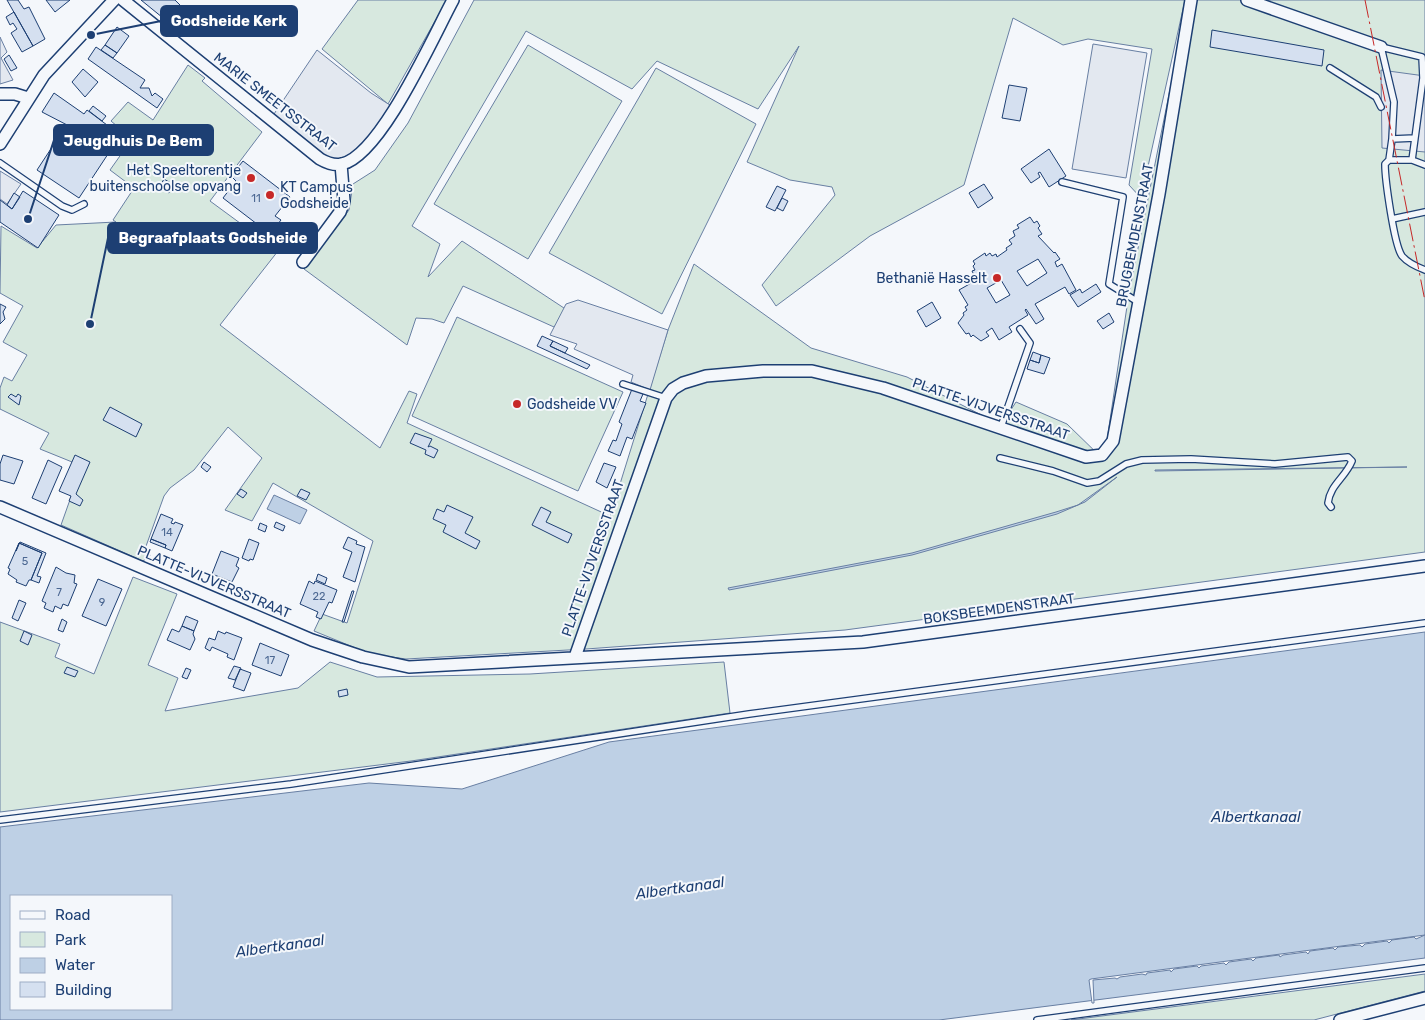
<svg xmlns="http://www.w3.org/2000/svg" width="1425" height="1020" font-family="Rubik,sans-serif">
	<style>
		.green { fill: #d7e8df; stroke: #687fa3 }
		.parking { fill: #e3e8f0; stroke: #687fa3 }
		.water { fill: #bed0e5; stroke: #687fa3; fill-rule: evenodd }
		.pier { fill: #f4f7fb; stroke: #687fa3 }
		.building { fill: #d5e0f0; stroke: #1d3f73; fill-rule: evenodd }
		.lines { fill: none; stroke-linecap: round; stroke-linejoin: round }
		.service-casing { stroke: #1d3f73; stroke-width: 8 }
		.minor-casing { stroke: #1d3f73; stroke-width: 14 }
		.service { stroke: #f4f7fb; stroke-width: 5.5 }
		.minor { stroke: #f4f7fb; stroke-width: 11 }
		.power { stroke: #c62828; stroke-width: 1; stroke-dasharray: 18 4 2.5 4; stroke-linecap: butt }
		.poi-dot { fill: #c62828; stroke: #f4f7fb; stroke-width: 2 }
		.labels { text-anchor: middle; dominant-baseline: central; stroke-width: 4; stroke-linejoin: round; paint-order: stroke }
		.number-label { font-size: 11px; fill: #4b6792 }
		.street-label { font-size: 14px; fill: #1d3f73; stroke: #f4f7fb }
		.poi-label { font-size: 14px; fill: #1d3f73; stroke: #f4f7fb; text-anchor: end }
		.water-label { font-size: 15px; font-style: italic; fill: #1d3f73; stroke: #f4f7fb }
		.leader { fill: none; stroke: #1d3f73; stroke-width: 2 }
		.callout-dot { fill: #1d3f73; stroke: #f4f7fb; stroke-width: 2 }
		.callout { fill: #1d3f73; stroke: #1d3f73; stroke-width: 2 }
		.callout-label { font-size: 15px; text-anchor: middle; font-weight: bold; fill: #fff }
	</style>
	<rect width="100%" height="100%" fill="#f4f7fb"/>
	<path class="green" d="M358 0H447L388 104 322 49Z
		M474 0H1185L1141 198 1129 185 1152 49 1088 39 1063 45 1013 18 964 185 870 236 776 306 762 285 835 195 832 187 790 180 747 162 799 46 758 109 657 61 632 89 526 31 412 226 440 244 428 277 462 241 567 310 554 327 463 286 444 323 432 319 416 318 407 345 304 269 349 210 353 184 375 170 408 123Z
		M1188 0H1425V552L845 630 586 649 406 659 370 654 314 631 322 614 347 623 373 541 273 483 252 521 225 510 262 458 228 427 194 470 170 488 164 496 145 549 149 551 150 556 143 561 61 525 82 466 40 449 49 433 0 409V388L4 377 12 381 27 355 3 342 23 306 0 293 1 226 37 248 56 225 116 222 113 220 134 188 110 170 127 146 119 140 124 132 111 121 128 102 153 120 188 65 205 78 202 81 262 132 210 201 278 251 220 325 380 448 409 391 417 394 407 423 610 516 668 330 694 264 811 348 907 377 1001 425 1016 402 1067 424 1104 460 1129 293Z
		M528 45 622 101 528 259 434 204Z
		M656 68 756 124 662 314 549 253Z
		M457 317 623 392 578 491 412 416Z
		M133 577 177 594 148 665 178 678 165 711 298 688 330 662 377 677 530 674 724 662 730 713 411 761 0 812V622L60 644 55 657 94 674Z
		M1425 974V991L1314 1020H1071Z"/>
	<path class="parking" d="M0 37 7 52 1 58 13 80 0 84Z
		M1093 44 1147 53 1126 178 1072 169Z
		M317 50 371 93 393 107 359 151 344 159 331 160 272 117Z
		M1381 70 1425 76V152L1382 148Z
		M0 171 21 184 7 204 0 199Z
		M578 300 668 330 650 390 631 382 633 375 574 349 577 344 550 335 566 304Z"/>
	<path class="water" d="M1407 467 1155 471V470Z
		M1117 477 1085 502 1057 514 912 555 729 590 728 588 912 553 1056 512 1078 505Z
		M274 495 307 510 300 524 267 509Z
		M1425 632V958L939 1020H0V827L369 783 462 789 609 742ZM11 896H171V1009H11Z"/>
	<path class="pier" d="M1425 935 1416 939 1414 937 1392 940 1389 943 1387 941 1365 944 1362 947 1360 945 1338 947 1335 950 1333 948 1310 951 1308 954 1306 952 1283 955 1280 957 1279 955 1256 958 1253 961 1251 959 1229 962 1226 965 1224 963 1201 966 1199 968 1197 966 1174 969 1171 972 1170 970 1147 973 1146 975 1142 974 1120 977 1117 979 1115 978 1093 980 1094 1003H1092L1089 980 1091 979Z"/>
	<path class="building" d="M7 0H18L24 9 29 7 45 39 33 46Z
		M46 0H70L55 12Z
		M141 0H175L180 5 168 22Z
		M14 12 33 46 22 52 11 33 17 29 13 23 10 25 6 17Z
		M117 27 129 36 117 53 105 45Z
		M1212 30 1324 50 1322 66 1210 47Z
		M105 45 117 53 113 58 101 50Z
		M96 47 145 80 140 88H149L152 96 155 93 163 99 157 108 88 59Z
		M9 55 17 68 11 71 4 59Z
		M83 69 98 82 85 97 72 82Z
		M1009 85 1027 88 1020 121 1002 118Z
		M54 93 84 114 87 110 107 125 93 145 98 148 101 144 110 151 79 198 37 170 62 132 66 135 71 127 42 112Z
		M93 106 106 116 102 121 89 111Z
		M1049 149 1066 176 1049 187 1040 172 1038 173 1040 177 1031 183 1021 169Z
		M243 161 290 197 275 216 281 220 270 234 223 198 236 181 231 176Z
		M164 179 174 185 169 193 160 186Z
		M984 184 993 198 978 208 969 193Z
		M777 186 786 190 775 211 766 207Z
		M23 191 59 215 38 248 0 222V200L12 209Z
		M14 193 20 197 12 209 7 205Z
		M782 198 788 201 783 211 777 208Z
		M1030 217 1034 223 1037 221 1040 226 1038 228 1042 234 1038 236 1054 253 1055 252 1060 259 1055 262 1057 267 1062 264 1076 290 1069 294 1065 287 1035 304 1044 319 1036 324 1026 309 1025 310 1028 315 1009 327 1012 332 999 340 992 328 986 332 989 336 981 341 973 335 971 337 969 333 966 334 958 323 964 315 963 313 967 310 965 307 968 305 959 290 973 282 972 277 974 275 972 271 975 270 973 266 975 264 973 261 985 253 986 256 990 253 992 256 996 254 997 257 1007 250 1006 248 1012 244 1009 240 1015 236 1013 231 1019 228 1017 225ZM1038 259 1047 273 1027 286 1017 271ZM1001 280 1010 295 996 303 987 288Z
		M1096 284 1101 292 1078 307 1070 295 1080 289 1082 293Z
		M932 302 941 318 926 327 917 311Z
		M0 304 6 307 3 312 5 319 0 324Z
		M1109 313 1114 322 1103 329 1097 321Z
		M542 336 553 341 550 346 590 365 587 369 537 346Z
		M553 341 568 348 565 353 550 346Z
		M1033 352 1041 355 1039 363 1030 360Z
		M1041 355 1050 358 1044 374 1027 369 1030 360 1039 363Z
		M632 389 643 394 640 401 646 403 632 439 627 437 620 456 608 451 613 440 616 441 622 424 619 422Z
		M11 394 16 397 18 394 21 396 19 405 8 397Z
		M110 407 142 424 136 437 103 420Z
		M415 433 432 439 428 447 430 446 438 450 434 458 425 454 426 450 410 443Z
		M3 455 23 461 14 484 0 480V464Z
		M75 455 90 462 76 494 83 500 80 506 69 501 71 496 59 491Z
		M48 460 62 467 46 504 32 498Z
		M204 462 211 467 207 472 201 467Z
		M604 463 616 467 607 488 596 482Z
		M241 489 247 493 243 498 237 494Z
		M301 489 310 493 306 500 297 496Z
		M447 505 473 517 465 533 480 541 476 549 443 532 446 525 433 519 437 509 444 512Z
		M541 507 551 512 546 522 572 534 568 543 532 525Z
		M161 514 173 519 171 523 174 524 175 522 183 525 172 551 165 548 166 545 151 539Z
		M276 522 285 526 283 531 274 527Z
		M260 523 267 526 265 532 258 529Z
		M348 537 357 541 356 544 365 547 355 582 343 577 352 552 343 548Z
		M151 539 166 545 165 548 150 542Z
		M249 539 259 543 253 560 250 559 249 561 242 558Z
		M20 542 46 553 37 576 41 577 39 583 31 580 42 553 19 543 16 551Z
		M19 543 42 553 31 580H29L26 586 16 582 17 580 8 574 10 569 8 568Z
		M221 551 239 558 236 566 239 568 232 582 212 574Z
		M56 567 66 573 75 575 74 583 77 584 68 606 63 604 61 609 55 606 53 612 44 608 46 603 42 601Z
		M318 574 327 578 325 584 316 580Z
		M98 579 122 589 106 626 82 616Z
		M309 581 314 584 315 581 337 590 332 603 329 602 321 619 316 617 318 612 300 604Z
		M352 591H354L344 622H342Z
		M19 600 26 603 18 621 12 618Z
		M186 616 198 621 194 631 182 626Z
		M62 619 67 622 63 632 58 630Z
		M182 626 194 631 193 634 195 639 190 650 167 640 172 629 179 632Z
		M24 631 32 635 28 645 20 641Z
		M218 631 225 634 226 632 242 638 234 660 227 657 228 654 212 647 210 651 205 648 209 638 215 640Z
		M260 643 289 655 281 676 252 665Z
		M234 666 241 668 235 680 228 678Z
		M67 667 78 671 75 677 64 673Z
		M186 668 191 670 187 679 182 677Z
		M240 669 251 673 244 691 233 687Z
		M347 689 348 695 339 697 338 691Z"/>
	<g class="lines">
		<g class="service-casing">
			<path id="service" d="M1381 47 1422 57 1423 78 1415 138 1392 139 1394 102Z
				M1330 68 1376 97 1381 107
				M1415 138 1412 160 1425 165
				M1392 139 1389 160 1385 164C1385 179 1394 245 1402 256 1408 263 1417 267 1425 270
				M1389 160H1412
				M0 163 62 206 72 210 84 204
				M1062 182 1123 197 1109 284 1138 302
				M1392 219 1425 212
				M623 384 666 398
				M1001 427 1030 343 1020 329
				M1000 458 1053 471 1087 483 1099 481 1126 464 1142 460 1191 459 1275 464 1348 457 1352 461C1345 478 1330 485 1328 503L1331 507
				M0 820 291 784 749 714 1425 623
				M1037 1020 1425 968"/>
		</g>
		<g class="minor-casing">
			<path id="minor" d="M123 0 320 159C327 163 334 166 342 164 381 155 433 37 453 0
				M1247 0 1381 47
				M0 94H15L28 98
				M0 144 44 75 114 0
				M303 262 340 212 344 201 341 164
				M0 507 312 640 363 657 409 667 863 642 1425 566
				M575 657 666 398 673 389 683 383 706 376 763 371H812L883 388 1086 457 1102 455 1113 441 1159 194 1191 0
				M1340 1020 1425 998"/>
		</g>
		<use href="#service" class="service"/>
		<use href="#minor" class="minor"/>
		<path class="power" d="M1365 0 1425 301"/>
	</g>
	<g class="poi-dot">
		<circle cx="251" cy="178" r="5"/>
		<circle cx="270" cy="195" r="5"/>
		<circle cx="997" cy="278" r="5"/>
		<circle cx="517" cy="404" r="5"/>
	</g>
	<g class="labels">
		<g class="number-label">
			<text x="256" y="198">11</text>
			<text x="167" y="532">14</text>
			<text x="25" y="561">5</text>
			<text x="59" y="592">7</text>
			<text x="319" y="596">22</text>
			<text x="102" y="602">9</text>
			<text x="270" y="660">17</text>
		</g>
		<g class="street-label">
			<text transform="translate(275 102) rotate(38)">MARIE SMEETSSTRAAT</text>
			<text transform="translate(1135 235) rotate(-79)">BRUGBEMDENSTRAAT</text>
			<text transform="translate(991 409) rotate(19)">PLATTE-VIJVERSSTRAAT</text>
			<text transform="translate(593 558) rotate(-71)">PLATTE-VIJVERSSTRAAT</text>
			<text transform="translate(214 582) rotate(23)">PLATTE-VIJVERSSTRAAT</text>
			<text transform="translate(999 609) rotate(-8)">BOKSBEEMDENSTRAAT</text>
		</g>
		<g class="poi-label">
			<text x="241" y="170">Het Speeltorentje<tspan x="241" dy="16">buitenschoolse opvang</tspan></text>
			<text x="280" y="187" text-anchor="start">KT Campus<tspan x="280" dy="16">Godsheide</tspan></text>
			<text x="987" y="278">Bethanië Hasselt</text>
			<text x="527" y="404" text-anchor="start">Godsheide VV</text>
		</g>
		<g class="water-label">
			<text x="1256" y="817">Albertkanaal</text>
			<text transform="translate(680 888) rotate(-8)">Albertkanaal</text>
			<text transform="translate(280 946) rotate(-8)">Albertkanaal</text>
		</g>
	</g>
	<path class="leader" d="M91 35L161 21M28 219L54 140M90 324L108 238"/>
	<g class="callout-dot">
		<circle cx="91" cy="35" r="5"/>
		<circle cx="28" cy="219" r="5"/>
		<circle cx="90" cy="324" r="5"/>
	</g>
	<g class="callout">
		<rect x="161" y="6" width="136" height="30" rx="5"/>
		<rect x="54" y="125" width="159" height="30" rx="5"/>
		<rect x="108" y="223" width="209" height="30" rx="5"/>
	</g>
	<g class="callout-label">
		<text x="229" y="26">Godsheide Kerk</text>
		<text x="133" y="146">Jeugdhuis De Bem</text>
		<text x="213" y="243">Begraafplaats Godsheide</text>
	</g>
	<rect x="10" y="895" width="162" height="115" fill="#f4f7fb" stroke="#9eadc5"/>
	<rect x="20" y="911" width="25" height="8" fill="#f4f7fb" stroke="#9eadc5"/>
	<text x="55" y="920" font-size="15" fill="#1d3f73">Road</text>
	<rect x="20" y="932" width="25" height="15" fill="#d7e8df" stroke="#9eadc5"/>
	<text x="55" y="945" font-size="15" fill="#1d3f73">Park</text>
	<rect x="20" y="958" width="25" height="15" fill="#bed0e5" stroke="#9eadc5"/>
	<text x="55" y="970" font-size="15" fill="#1d3f73">Water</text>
	<rect x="20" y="982" width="25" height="15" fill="#d5e0f0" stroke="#9eadc5"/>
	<text x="55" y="995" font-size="15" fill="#1d3f73">Building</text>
</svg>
